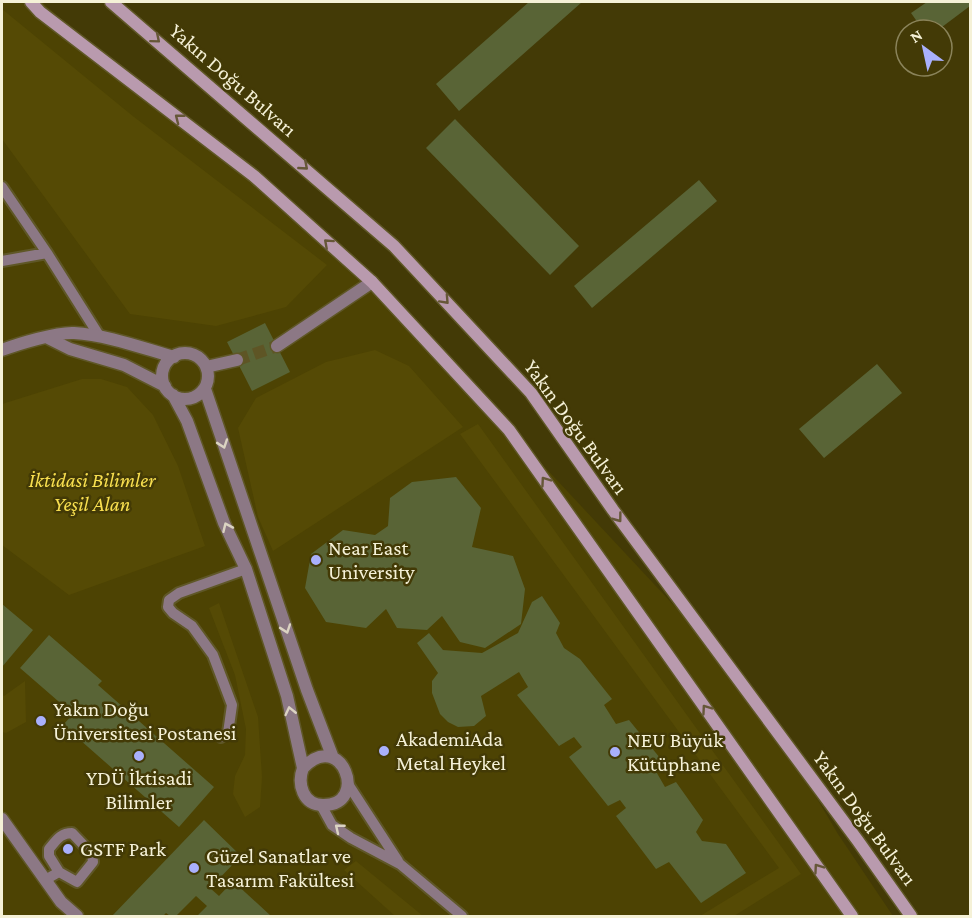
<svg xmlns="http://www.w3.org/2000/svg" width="972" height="918" font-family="'Crimson Pro',serif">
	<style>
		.built { fill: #4d4303 }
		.green { fill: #554a05 }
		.building { fill: #596436 }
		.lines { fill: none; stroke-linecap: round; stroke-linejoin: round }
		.street-tunnel { stroke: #5e5525; stroke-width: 12; stroke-dasharray: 12 6; stroke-linecap: butt }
		.lane-casing { stroke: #5f5727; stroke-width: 14 }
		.street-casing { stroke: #5f5727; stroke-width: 15 }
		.secondary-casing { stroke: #5f5727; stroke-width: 15 }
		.lane { stroke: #8c7885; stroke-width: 10 }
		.street { stroke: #8c7885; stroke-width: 12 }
		.secondary { stroke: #b99aae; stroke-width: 12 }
		.oneway { stroke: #665738 }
		.oneway2 { stroke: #dbd3c2 }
		.poi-dot { fill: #a9b0fc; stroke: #433a06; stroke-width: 2 }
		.labels { text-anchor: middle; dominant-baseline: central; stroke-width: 5; stroke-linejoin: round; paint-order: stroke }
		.street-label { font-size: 21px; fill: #f5f1d7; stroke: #433a06 }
		.park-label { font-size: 21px; font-style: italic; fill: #f8df4f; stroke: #433a06 }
		.poi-label { font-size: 21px; fill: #f5f1d7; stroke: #433a06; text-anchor: start }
	</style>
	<rect width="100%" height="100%" fill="#433a06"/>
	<path class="built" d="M2 2H42L143 91 372 282 752 689 838 834 893 916H2Z"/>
	<path class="green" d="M2 9 134 117 327 265 286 307 216 326 130 314 2 139Z
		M375 350 409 366 463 427 273 551 258 517 238 428 256 398 326 362Z
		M82 379H101L127 387 153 415 178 466 205 546 69 595 2 545V404Z
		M478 424 801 874 734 916H700L779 868 460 434Z
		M219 603 258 717 262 777 260 807 245 817 233 794 235 776 245 755 246 729 235 675 209 608Z
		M25 681 26 722 6 733 2 732V694L4 696Z
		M356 861 423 916H395L344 870Z"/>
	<path class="building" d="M529 2H582L459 111 436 84Z
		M927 2H970V6L938 30H923L911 13Z
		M455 119 579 246 550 275 426 148Z
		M699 180 717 201 592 308 574 286Z
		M265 323 290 372 252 391 227 342Z
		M877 364 902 393 824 458 799 429Z
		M456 477 481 508 472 547 513 556 525 589 521 624 485 648 460 642 442 616 427 630 397 628 386 609 366 628 326 622 305 588 311 554 343 530 375 535 388 526 390 498 412 482Z
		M542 596 560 623 556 633 564 648 580 659 612 699 604 705 616 724 629 720 660 758 654 768 665 787 676 782 703 820 696 832 702 841 726 844 746 873 701 903 669 862 656 869 616 816 626 808 620 800 608 806 569 757 582 747 574 737 559 746 517 695 528 687 519 672 481 696 486 716 474 726 458 727 448 722 440 714 432 693V681L438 673 417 643 429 633 443 650 482 653 518 633 532 602Z
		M2 604 33 630 2 667Z
		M49 635 102 681 98 685 214 787 179 827 63 725 73 714 20 668Z
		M204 820 241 856 210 888 219 896 233 881 271 916H197L207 906 196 896 176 916H170L166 913 163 916H112Z"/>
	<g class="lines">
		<path class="street-tunnel" d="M237 360 277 346"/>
		<g class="lane-casing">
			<path id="lane" d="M2 187 47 253 100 337
				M2 261 47 253
				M221 737 228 733 232 705 213 655 192 626 173 613 168 607 169 600 179 593 246 569
				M348 784 398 861
				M321 805 332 825 351 838 400 864 462 916
				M45 880 59 872 49 856V849C56 841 60 833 72 833L92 854 93 862 77 882 59 872"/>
		</g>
		<g class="street-casing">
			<path id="street" d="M48 338 70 349 124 365 165 386
				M277 346 372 282
				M2 350C18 344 57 332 74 333 107 335 142 348 174 357
				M162 376a23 23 0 1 1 46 0a23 23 0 1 1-46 0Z
				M206 367 237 360
				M205 389 307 690 333 758
				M173 395 187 421 224 523 246 569 287 696 303 768C297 784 303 805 323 805 370 806 342 727 303 768
				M2 819 61 902 77 916"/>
		</g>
		<g class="secondary-casing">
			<path id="secondary" d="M31 2 40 12 254 176 372 282 509 430 852 916
				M111 2 394 246 531 393 613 510 858 841 911 916"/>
		</g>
		<use href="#lane" class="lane"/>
		<use href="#street" class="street"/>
		<use href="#secondary" class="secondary"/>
	</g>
	<defs><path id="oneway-chevron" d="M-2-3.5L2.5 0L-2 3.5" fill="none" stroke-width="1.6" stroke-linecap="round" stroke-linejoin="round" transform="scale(1.5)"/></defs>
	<g class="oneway">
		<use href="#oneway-chevron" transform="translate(156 39) rotate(40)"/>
		<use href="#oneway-chevron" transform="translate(179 118) rotate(-142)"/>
		<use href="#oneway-chevron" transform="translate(304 166) rotate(41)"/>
		<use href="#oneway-chevron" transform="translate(328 243) rotate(-138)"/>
		<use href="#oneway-chevron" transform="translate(445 300) rotate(47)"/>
		<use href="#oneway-chevron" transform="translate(545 481) rotate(-125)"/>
		<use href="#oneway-chevron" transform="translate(618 518) rotate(53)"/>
		<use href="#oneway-chevron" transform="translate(706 709) rotate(-125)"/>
		<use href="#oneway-chevron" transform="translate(818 868) rotate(-125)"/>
	</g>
	<g class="oneway2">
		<use href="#oneway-chevron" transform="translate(223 444) rotate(71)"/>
		<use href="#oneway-chevron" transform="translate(227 527) rotate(-114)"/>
		<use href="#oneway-chevron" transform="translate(286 629) rotate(71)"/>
		<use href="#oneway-chevron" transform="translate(290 711) rotate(-103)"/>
		<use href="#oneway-chevron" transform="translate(339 828) rotate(-141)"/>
	</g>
	<g class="poi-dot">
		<circle cx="316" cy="560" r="6"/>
		<circle cx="41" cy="721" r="6"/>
		<circle cx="384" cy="751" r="6"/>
		<circle cx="615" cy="752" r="6"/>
		<circle cx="139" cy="756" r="6"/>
		<circle cx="68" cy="849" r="6"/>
		<circle cx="194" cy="868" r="6"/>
	</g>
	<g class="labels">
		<g class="street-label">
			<text transform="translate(233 80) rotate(41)">Yakın Doğu Bulvarı</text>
			<text transform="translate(576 427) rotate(54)">Yakın Doğu Bulvarı</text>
			<text transform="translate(865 818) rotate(54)">Yakın Doğu Bulvarı</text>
		</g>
		<g class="park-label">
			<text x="92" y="480">İktidasi Bilimler<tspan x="92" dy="24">Yeşil Alan</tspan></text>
		</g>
		<g class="poi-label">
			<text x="328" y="548">Near East<tspan x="328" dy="24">University</tspan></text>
			<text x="53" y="709">Yakın Doğu<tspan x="53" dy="24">Üniversitesi Postanesi</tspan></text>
			<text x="396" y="739">AkademiAda<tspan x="396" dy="24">Metal Heykel</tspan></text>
			<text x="627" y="740">NEU Büyük<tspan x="627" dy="24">Kütüphane</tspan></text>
			<text x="139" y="778" text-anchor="middle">YDÜ İktisadi<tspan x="139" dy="24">Bilimler</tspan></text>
			<text x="80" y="849">GSTF Park</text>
			<text x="206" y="856">Güzel Sanatlar ve<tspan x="206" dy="24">Tasarım Fakültesi</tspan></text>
		</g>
	</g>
	<rect width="972" height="918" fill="none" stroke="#f5f1d7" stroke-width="6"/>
	<g transform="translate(924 48) rotate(327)"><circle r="28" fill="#433a06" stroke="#8a835a" stroke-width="1.5"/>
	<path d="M0-4.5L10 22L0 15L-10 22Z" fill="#a9b0fc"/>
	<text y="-9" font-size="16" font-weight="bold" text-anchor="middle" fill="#f5f1d7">N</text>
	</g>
</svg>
